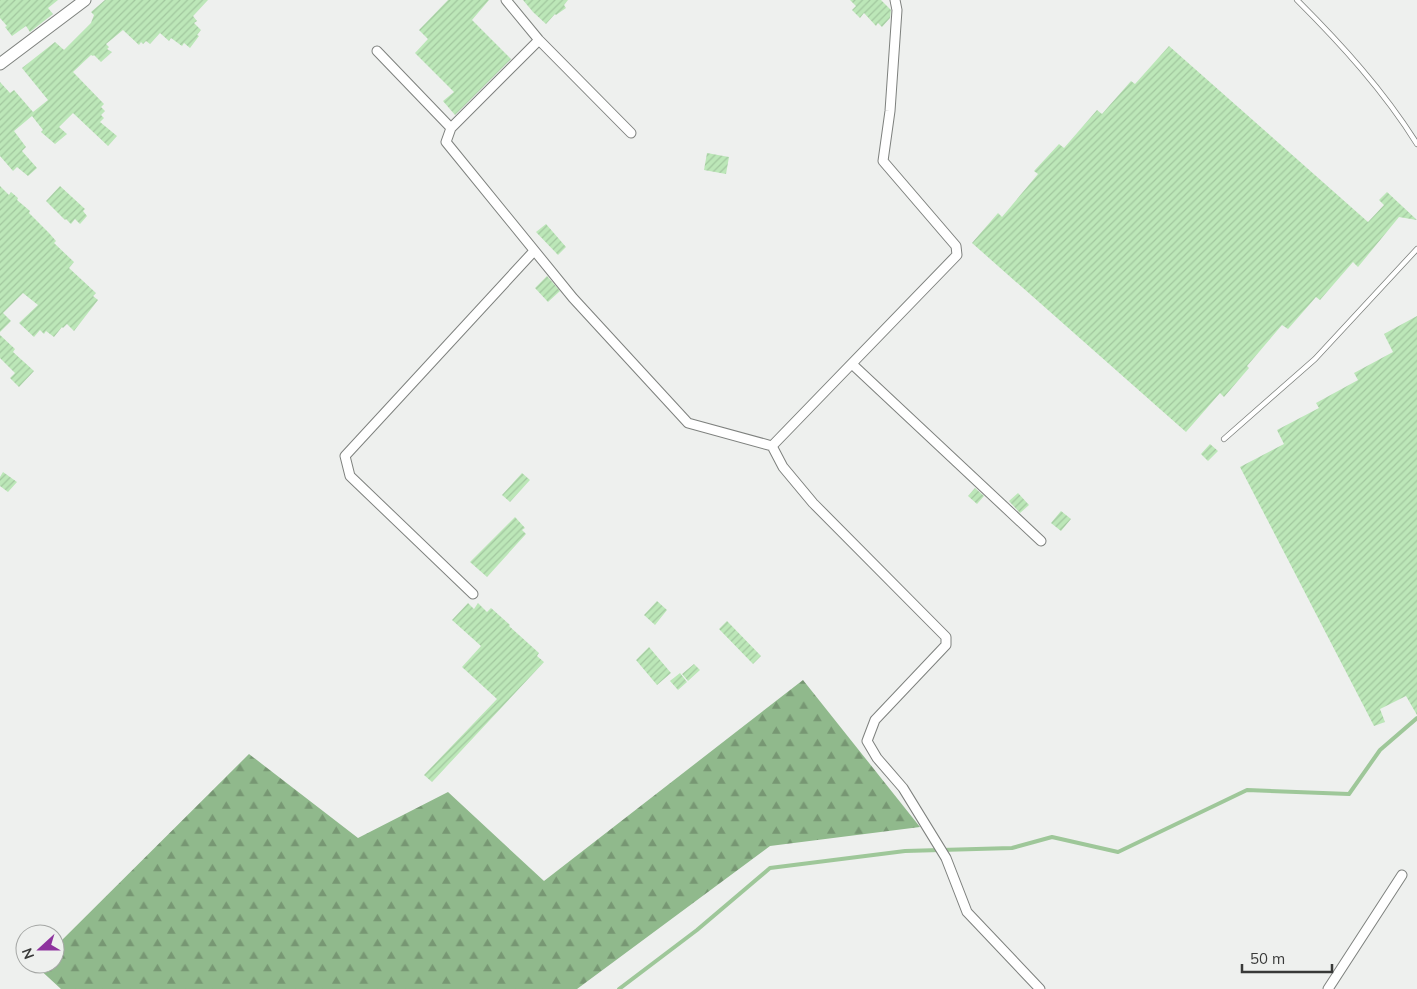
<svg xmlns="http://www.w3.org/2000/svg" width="1417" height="989" font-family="Mulish,sans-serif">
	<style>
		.forest { fill: url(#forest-firs) }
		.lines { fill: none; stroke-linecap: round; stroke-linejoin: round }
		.stream { stroke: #9ec799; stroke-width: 4 }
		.building { fill: url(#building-hatch) }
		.service-casing { stroke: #7e817e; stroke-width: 6 }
		.minor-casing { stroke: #7e817e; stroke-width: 11 }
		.tertiary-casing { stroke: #7e817e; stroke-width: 13 }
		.service { stroke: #fff; stroke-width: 4.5 }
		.minor { stroke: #fff; stroke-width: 9 }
		.tertiary { stroke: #fff; stroke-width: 11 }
	</style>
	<defs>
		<pattern id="forest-firs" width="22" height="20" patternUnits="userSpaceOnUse" patternTransform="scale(1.25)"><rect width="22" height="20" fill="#90b98c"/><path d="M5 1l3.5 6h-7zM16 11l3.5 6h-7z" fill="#779773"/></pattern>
		<pattern id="building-hatch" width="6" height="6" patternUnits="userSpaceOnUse" patternTransform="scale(1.25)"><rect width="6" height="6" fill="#bce7b8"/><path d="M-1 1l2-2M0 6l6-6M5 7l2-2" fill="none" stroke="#a2c79f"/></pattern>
	</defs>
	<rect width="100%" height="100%" fill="#eef0ee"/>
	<path class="forest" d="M803 680 920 827 770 846 577 989H61L36 966 38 964H55V947L249 754 358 838 448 792 544 881Z"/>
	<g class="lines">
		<path class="stream" d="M619 989 697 930 770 868 905 851 1012 848 1052 837 1118 852 1247 790 1349 794 1380 750 1417 718"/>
	</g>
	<path class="building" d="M0 0H58L48 8 53 14 30 32 26 26 12 36 5 27 7 26 0 18Z
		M105 0H208L193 16 197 21 194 23 201 30 197 35 199 36 190 48 184 43 182 46 171 38 169 41 160 33 150 44 146 41 143 44 141 42 139 45 123 30 106 44 109 47 107 49 112 52 101 62 94 55 93 56 91 55 73 72 104 104 101 107 105 111 101 115 104 118 100 122 117 136 108 146 73 113 59 127 67 134 55 144 41 132 43 130 32 116 14 131 26 147 22 151 37 168 28 176 17 167 13 171 0 156V82L10 93 14 90 33 112 48 100 22 68 55 42 64 50 91 23 94 15 91 12Z
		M448 0H489L472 20 511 59 455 115 443 101 454 92 415 53 428 39 419 30Z
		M523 0H568L564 5 566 8 556 15 555 14 546 24 533 12Z
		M850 0H881L891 10 890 18 882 27 878 23 876 26 864 13 860 18 852 10 856 6Z
		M1169 46 1368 222 1384 205 1379 200 1387 192 1417 220 1399 217 1358 267 1353 262 1320 300 1316 297 1288 329 1282 325 1247 366 1249 368 1224 397 1220 393 1186 432 972 243 998 213 1002 217 1038 174 1034 171 1059 144 1064 148 1097 110 1102 114 1131 81 1135 84Z
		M707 153 729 157 726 174 704 170Z
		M0 186 9 195 11 192 18 198 17 200 30 211 29 213 49 233 56 241 54 243 74 262 69 268 96 293 93 296 98 300 74 331 67 324 63 328 62 327 54 337 46 331 44 334 40 330 34 337 19 323 38 305 23 293 3 313 11 321 0 332Z
		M60 186 85 209 83 211 87 216 80 224 75 219 71 224 66 219 65 220 46 201Z
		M546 224 566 247 558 255 536 232Z
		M547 276 560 291 548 302 535 288Z
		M1417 316V715L1406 696 1380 709 1385 722 1374 726 1240 467 1284 444 1277 430 1319 408 1316 403 1358 380 1354 373 1393 352 1384 334Z
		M0 335 15 349 13 352 34 371 19 387 10 378 15 373 0 358Z
		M1210 444 1218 451 1208 461 1201 454Z
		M3 472 17 482 8 492 0 486V477Z
		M522 473 530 480 510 502 502 495Z
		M975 488 984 496 977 504 968 496Z
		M1018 493 1029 505 1020 513 1009 501Z
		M1061 511 1071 519 1061 531 1051 523Z
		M515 517 525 528 522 530 526 534 487 577 470 562Z
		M657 601 667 610 655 625 644 615Z
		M468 603 474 609 478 603 487 612 491 608 510 625 509 626 539 653 537 656 544 662 432 782 424 775 497 699 462 667 481 646 452 620Z
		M727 621 761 656 753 664 719 629Z
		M649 647 671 673 657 685 636 660Z
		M694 664 700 670 688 681 682 674Z
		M680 673 687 682 678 690 670 681Z"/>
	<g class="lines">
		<g class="service-casing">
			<path id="service" d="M1297 0C1341 44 1384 91 1417 144
				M1224 439 1315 359 1417 249"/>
		</g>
		<g class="minor-casing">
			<path id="minor" d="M506 0 539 40 631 133
				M895 0 897 10 890 111 883 161 956 246 957 255 772 446 783 467 813 503 946 637V645L875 720 867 741 877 758 903 788 946 858 967 912 1040 989
				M377 51 451 128 446 142 573 298 688 423 772 446
				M451 128 539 40
				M852 364 1041 541
				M473 594 350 476 345 456 534 251
				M1328 989 1402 875"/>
		</g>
		<g class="tertiary-casing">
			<path id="tertiary" d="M0 64 85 0"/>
		</g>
		<use href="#service" class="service"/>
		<use href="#minor" class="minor"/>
		<use href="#tertiary" class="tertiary"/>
	</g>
	<g transform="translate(40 949) rotate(249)"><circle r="24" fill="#eef0ee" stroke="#a5a7a5"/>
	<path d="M0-4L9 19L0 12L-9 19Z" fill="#8e339e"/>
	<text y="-8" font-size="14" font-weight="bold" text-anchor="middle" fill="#383938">N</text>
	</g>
	<path d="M1242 964v8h90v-8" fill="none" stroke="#383938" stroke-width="2.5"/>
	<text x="1250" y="964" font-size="15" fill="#383938" stroke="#eef0ee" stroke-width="4" paint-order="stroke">50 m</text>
</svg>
